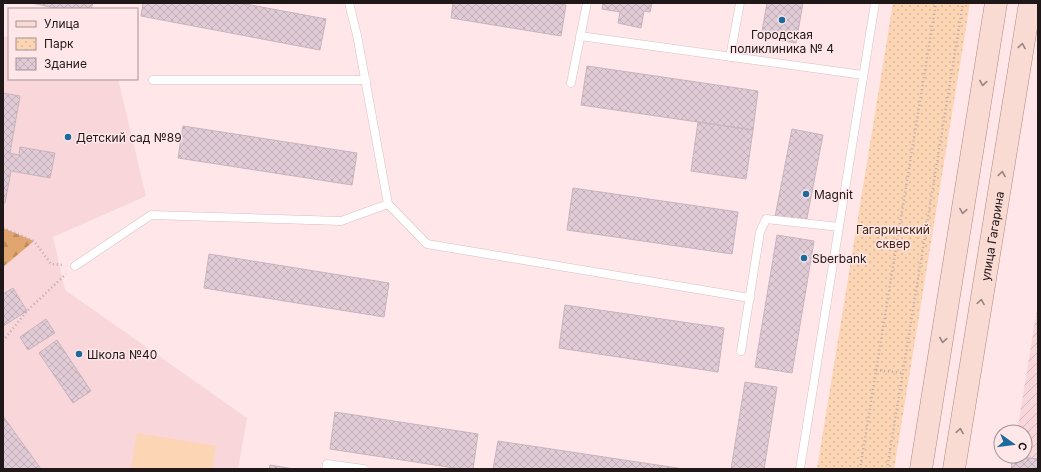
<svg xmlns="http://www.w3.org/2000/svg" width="1041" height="472" font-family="Inter,sans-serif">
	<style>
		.built { fill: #f8d6da }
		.industrial { fill: url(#industrial-furrows) }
		.grass { fill: #fcd5b4 }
		.forest { fill: url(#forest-firs) }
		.park { fill: url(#park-dots) }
		.building { fill: url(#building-cross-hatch); stroke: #c8b4be }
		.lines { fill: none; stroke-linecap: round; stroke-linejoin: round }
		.lane-casing { stroke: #d7bfc1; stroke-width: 9 }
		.primary-casing { stroke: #ab877e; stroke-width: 23 }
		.path { stroke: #bca8aa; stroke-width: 2.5; stroke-dasharray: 1 3; stroke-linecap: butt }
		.lane { stroke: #fff; stroke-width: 8 }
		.primary { stroke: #fadbd3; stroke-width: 22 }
		.oneway { stroke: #97837f }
		.poi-dot { fill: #1c6b9d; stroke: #ffe6e9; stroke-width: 1.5 }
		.labels { text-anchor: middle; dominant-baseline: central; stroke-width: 3; stroke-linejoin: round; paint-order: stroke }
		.poi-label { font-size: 12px; fill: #1f1718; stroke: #ffe6e9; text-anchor: start }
		.park-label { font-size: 12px; fill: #3c230b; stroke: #ffe6e9 }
		.street-label { font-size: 12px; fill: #1f1718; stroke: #ffe6e9 }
	</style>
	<defs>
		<pattern id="industrial-furrows" width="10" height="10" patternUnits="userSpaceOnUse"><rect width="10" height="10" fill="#f8d6da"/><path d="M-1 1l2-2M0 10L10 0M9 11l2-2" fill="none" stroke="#d4b7ba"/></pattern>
		<pattern id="forest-firs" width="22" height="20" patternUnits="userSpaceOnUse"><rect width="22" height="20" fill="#e1a56f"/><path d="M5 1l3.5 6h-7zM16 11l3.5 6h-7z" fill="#c18d5f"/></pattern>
		<pattern id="park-dots" width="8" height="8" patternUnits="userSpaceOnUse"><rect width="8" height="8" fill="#fcd5b4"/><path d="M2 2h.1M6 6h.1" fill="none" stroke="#d8b69a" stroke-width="1.8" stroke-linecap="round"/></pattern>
		<pattern id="building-cross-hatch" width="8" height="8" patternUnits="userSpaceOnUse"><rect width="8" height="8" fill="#e0cbd6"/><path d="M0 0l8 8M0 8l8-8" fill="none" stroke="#c0aeb7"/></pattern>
	</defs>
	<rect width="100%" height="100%" fill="#ffe6e9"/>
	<path class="built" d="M3 36 9 37V79H118L146 196 53 237 65 290 247 418 238 469H3Z"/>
	<path class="industrial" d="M1038 303V469H1011L1013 456H1025V432H1017Z"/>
	<path class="grass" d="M137 433 216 446 212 469H131Z"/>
	<path class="forest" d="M3 228 34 241 3 267Z"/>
	<path class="park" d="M893 3H970L894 469H817Z"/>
	<path class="building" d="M31 3H93L91 9H60Z
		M143 3H240L326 19 320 50 141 16Z
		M453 3H554L566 5 561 36 451 18Z
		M603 3H652L650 12 644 11 641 28 618 23 620 12 602 9Z
		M767 3H803L796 43 761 37Z
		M587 66 758 91 753 130 581 105Z
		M3 93 20 96 10 153 19 155 20 147 55 153 50 178 11 171 5 203H3Z
		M698 122 753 130 746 179 691 171Z
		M183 126 357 153 352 185 178 158Z
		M792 129 823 135 806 223 775 217Z
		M573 188 738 212 732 254 567 230Z
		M777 235 814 241 792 373 755 367Z
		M209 254 389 283 384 317 204 288Z
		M13 288 27 311 3 326V294Z
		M565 305 724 328 718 372 559 348Z
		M46 319 55 333 28 350 20 337Z
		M57 340 91 391 73 403 39 353Z
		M745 382 777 387 764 469H731Z
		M335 412 478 434 473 469H461L330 449Z
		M3 416 41 469H3Z
		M498 441 684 469H493Z
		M1013 456 1038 459V469H1011Z
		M270 465 294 469H269Z"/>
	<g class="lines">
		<g class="lane-casing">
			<path id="lane" d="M349 3 357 35 388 204 427 244 750 298
				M580 36 863 75
				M730 57 740 3
				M153 80H366
				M571 83 587 3
				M75 266 151 215 341 221 388 204
				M741 351 760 232 766 219 839 227
				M326 469 327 464 364 469
				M800 469 875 3"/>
		</g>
		<g class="primary-casing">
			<g id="primary">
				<path d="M921 469 996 3"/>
				<path id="s1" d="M954 469 1030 3"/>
			</g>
		</g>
		<path class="path" d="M3 228 34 241 51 264 63 265
			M3 341 27 311 66 274
			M876 370 903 373
			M860 469 936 3
			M887 469 963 3"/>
		<use href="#lane" class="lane"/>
		<use href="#primary" class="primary"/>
	</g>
	<defs><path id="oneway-chevron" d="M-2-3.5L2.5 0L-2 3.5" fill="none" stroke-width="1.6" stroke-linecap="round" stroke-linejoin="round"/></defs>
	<g class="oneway">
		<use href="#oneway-chevron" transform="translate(1022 46) rotate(-81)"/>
		<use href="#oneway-chevron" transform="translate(983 83) rotate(99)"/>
		<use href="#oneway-chevron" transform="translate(1002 174) rotate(-81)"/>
		<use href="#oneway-chevron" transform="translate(963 211) rotate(99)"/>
		<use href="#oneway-chevron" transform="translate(981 302) rotate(-81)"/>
		<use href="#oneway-chevron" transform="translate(943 340) rotate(99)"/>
		<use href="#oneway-chevron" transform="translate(960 431) rotate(-81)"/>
	</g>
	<g class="poi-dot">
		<circle cx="782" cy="20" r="4"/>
		<circle cx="68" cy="137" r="4"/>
		<circle cx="806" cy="194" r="4"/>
		<circle cx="804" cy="258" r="4"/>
		<circle cx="79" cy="354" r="4"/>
	</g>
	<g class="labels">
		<g class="poi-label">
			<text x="782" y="34" text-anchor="middle">Городская<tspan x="782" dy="14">поликлиника № 4</tspan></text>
			<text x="76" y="137">Детский сад №89</text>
			<text x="814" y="194">Magnit</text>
			<text x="812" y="258">Sberbank</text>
			<text x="87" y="354">Школа №40</text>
		</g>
		<g class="park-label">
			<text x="893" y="229">Гагаринский<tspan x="893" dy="14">сквер</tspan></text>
		</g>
		<g class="street-label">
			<text stroke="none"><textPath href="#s1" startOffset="236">улица Гагарина</textPath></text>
		</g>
	</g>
	<rect width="1041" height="472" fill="none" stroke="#1f1718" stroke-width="8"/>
	<rect x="8" y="8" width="130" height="72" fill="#ffe6e9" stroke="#a59395"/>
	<rect x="16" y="21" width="20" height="6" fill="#fadbd3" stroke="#a59395"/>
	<text x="44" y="28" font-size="12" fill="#1f1718">Улица</text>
	<rect x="16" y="38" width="20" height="12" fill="url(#park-dots)" stroke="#a59395"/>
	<text x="44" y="48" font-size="12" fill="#1f1718">Парк</text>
	<rect x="16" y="58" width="20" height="12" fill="url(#building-cross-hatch)" stroke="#a59395"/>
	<text x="44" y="68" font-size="12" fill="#1f1718">Здание</text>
	<g transform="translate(1013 444) rotate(104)"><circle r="19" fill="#ffe6e9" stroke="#a59395"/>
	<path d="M0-3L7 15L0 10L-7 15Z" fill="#1c6b9d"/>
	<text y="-6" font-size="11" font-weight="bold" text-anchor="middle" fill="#1f1718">С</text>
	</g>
</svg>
